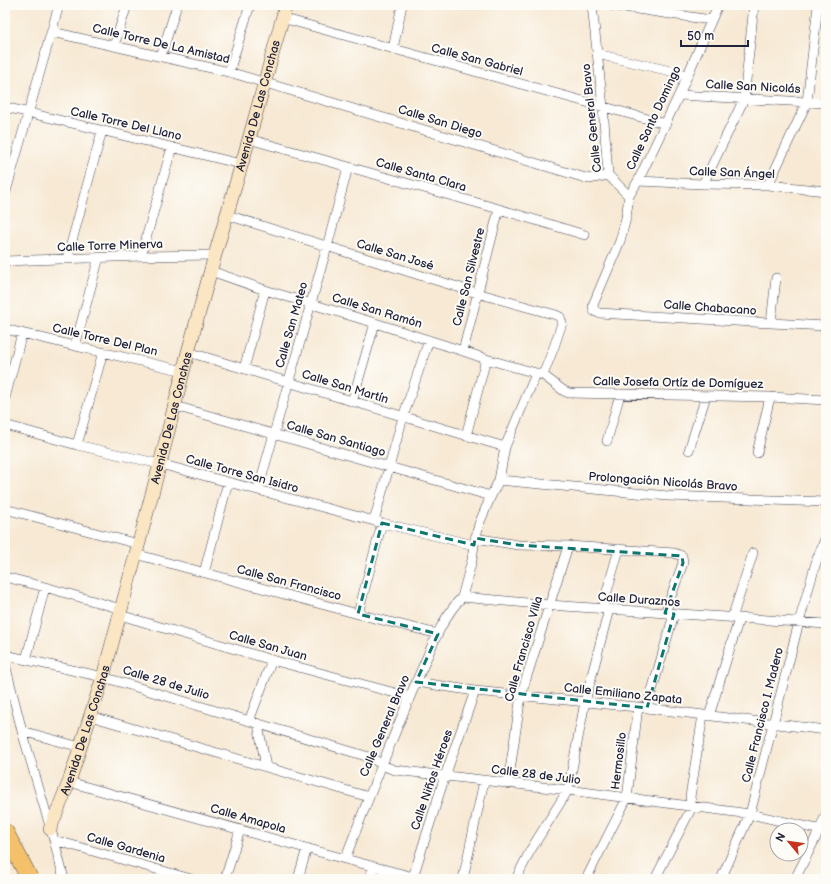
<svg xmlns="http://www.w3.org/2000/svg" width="831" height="884" font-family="'Balsamiq Sans',sans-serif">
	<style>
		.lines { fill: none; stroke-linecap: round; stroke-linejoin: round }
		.street-casing { stroke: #424052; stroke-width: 10 }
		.secondary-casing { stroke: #424052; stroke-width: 14 }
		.highway-casing { stroke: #424052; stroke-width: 18 }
		.street { stroke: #fff; stroke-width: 9 }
		.secondary { stroke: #fbe6c3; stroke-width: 13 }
		.highway { stroke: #f4c16a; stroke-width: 17 }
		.marked { fill: none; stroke: #0f766e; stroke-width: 3; stroke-dasharray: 8 5; stroke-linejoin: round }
		.labels { text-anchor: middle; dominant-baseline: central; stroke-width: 4; stroke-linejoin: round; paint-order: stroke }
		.street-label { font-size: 12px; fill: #22223b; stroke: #fdfcf7 }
	</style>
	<rect width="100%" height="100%" fill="#fdfcf7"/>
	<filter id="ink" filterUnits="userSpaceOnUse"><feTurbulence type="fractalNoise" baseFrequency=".025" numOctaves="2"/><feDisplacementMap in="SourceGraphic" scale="8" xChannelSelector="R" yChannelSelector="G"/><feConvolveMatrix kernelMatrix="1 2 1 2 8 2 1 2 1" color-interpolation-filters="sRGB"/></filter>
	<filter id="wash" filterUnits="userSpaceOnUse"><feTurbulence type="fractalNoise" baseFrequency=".012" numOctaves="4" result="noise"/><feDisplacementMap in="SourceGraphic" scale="16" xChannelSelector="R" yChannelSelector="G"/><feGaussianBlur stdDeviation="0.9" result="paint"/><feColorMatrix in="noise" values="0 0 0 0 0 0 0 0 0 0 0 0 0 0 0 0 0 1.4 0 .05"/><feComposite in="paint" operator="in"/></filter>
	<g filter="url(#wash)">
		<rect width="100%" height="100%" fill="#f7e9d4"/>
	</g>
	<g filter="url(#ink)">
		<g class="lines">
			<g class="street-casing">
				<path id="street" d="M592 5 603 107 608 175 629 196
					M610 5 711 20
					M718 5 679 95 638 181 629 196 626 218 620 241 593 305 594 311 599 313 771 323 826 326
					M282 18 666 124
					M52 32 229 72 589 179 608 175
					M114 46 127 5
					M393 49 402 5
					M597 54 688 75
					M161 56 177 5
					M229 72 250 5
					M679 95 826 103
					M5 107 241 164
					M249 139 499 209 585 235
					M638 181 703 184 768 185 826 191
					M703 184 744 99 754 5
					M768 185 807 102 818 5
					M5 195 59 5
					M227 215 477 293 556 315 560 317 562 323 554 347 543 375
					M141 256 172 147
					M67 259 102 131
					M5 261 141 256 215 255
					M211 271 265 290 375 323 463 351 486 359 543 375 564 391 569 393 770 397 826 400
					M771 323 776 278
					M5 329 75 346 184 371
					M75 346 99 257
					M463 351 499 209
					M188 352 505 447 499 480 491 496 479 524 474 545 472 560 462 597
					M244 369 265 290
					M5 398 22 333
					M352 402 375 323
					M175 406C280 435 385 466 491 496
					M5 425 77 445 160 464 228 482 382 523 474 545
					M466 436 486 359
					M607 441 620 394
					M77 445 103 352
					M505 447 536 374
					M689 450 706 396
					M757 453 770 397
					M499 480 668 496 826 502
					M258 490 327 247 348 167
					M5 509 138 544
					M374 521 403 417 429 340
					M475 538 518 545 568 546 674 553 682 556 683 563 665 613
					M135 554 358 614 438 634
					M204 573 228 482
					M5 577 45 587 121 609
					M602 609 619 549
					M358 614 382 523
					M120 615 272 660 410 697
					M732 618 753 553
					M5 655 103 677 369 757 389 768 395 770 568 790 750 814 826 831
					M26 660 45 587
					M5 664 22 731 54 840 64 879
					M416 682 475 691 647 708 826 730
					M647 708 674 614
					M90 716 369 797
					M709 716 739 619
					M249 721 272 660
					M258 724 266 767
					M22 731 80 747
					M69 782 345 859 421 879
					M508 784 521 695 568 546
					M54 840 191 879
					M345 859C368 799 392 739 417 680 430 652 440 620 462 597L549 605 826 624
					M413 877 445 776 475 691
					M225 879 240 830
					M298 879 307 848
					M370 879 373 866
					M463 879 484 781
					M516 879 530 851 568 790 585 702 609 609
					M586 879 627 798 638 707
					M655 879 692 807 690 797 703 715
					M721 879 750 814 799 622 817 559 826 537
					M795 879 820 829 826 814"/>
			</g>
			<g class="secondary-casing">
				<g id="secondary">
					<path id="s1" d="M50 829 69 782 103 677 160 464 188 352 215 255 249 139 286 5"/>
				</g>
			</g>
			<g class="highway-casing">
				<path id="highway" d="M5 832 30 879"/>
			</g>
			<use href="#street" class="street"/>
			<use href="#secondary" class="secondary"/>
			<use href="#highway" class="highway"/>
		</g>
	</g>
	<path class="marked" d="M382 523 474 545 475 538 518 545 682 556 683 563 665 613 674 614 647 708 416 682 438 634 358 614Z"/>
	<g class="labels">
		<g class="street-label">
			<text transform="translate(161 44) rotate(13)">Calle Torre De La Amistad</text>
			<text transform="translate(477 60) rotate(15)">Calle San Gabriel</text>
			<text transform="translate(753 87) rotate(3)">Calle San Nicolás</text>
			<text stroke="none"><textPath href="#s1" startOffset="753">Avenida De Las Conchas</textPath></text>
			<text transform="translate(592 118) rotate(-96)">Calle General Bravo</text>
			<text transform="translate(654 118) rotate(-65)">Calle Santo Domingo</text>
			<text transform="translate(440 122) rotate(17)">Calle San Diego</text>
			<text transform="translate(126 124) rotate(13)">Calle Torre Del Llano</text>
			<text transform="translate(732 173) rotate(2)">Calle San Ángel</text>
			<text transform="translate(421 175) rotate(16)">Calle Santa Clara</text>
			<text transform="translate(110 246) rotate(-2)">Calle Torre Minerva</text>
			<text transform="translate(395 255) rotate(17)">Calle San José</text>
			<text transform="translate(469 277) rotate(-76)">Calle San Silvestre</text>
			<text transform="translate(710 308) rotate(4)">Calle Chabacano</text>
			<text transform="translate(377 311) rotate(17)">Calle San Ramón</text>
			<text transform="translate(292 325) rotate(-74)">Calle San Mateo</text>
			<text transform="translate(105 340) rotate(13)">Calle Torre Del Plan</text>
			<text transform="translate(678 383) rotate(1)">Calle Josefa Ortíz de Domíguez</text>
			<text transform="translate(345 387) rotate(17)">Calle San Martín</text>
			<text stroke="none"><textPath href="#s1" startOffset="429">Avenida De Las Conchas</textPath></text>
			<text transform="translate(336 439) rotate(16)">Calle San Santiago</text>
			<text transform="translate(242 474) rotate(15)">Calle Torre San Isidro</text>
			<text transform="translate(663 482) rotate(4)">Prolongación Nicolás Bravo</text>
			<text transform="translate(289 583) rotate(15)">Calle San Francisco</text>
			<text transform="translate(639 600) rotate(4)">Calle Duraznos</text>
			<text transform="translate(268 646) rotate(16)">Calle San Juan</text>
			<text transform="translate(524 649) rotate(-74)">Calle Francisco Villa</text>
			<text transform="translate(166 683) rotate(17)">Calle 28 de Julio</text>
			<text transform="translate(623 694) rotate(6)">Calle Emiliano Zapata</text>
			<text transform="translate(763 715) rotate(-76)">Calle Francisco I. Madero</text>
			<text transform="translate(385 726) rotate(-67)">Calle General Bravo</text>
			<text stroke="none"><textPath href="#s1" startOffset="105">Avenida De Las Conchas</textPath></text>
			<text transform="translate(619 761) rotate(-83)">Hermosillo</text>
			<text transform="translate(536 775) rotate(7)">Calle 28 de Julio</text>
			<text transform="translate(432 780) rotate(-71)">Calle Niños Héroes</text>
			<text transform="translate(248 819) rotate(16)">Calle Amapola</text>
			<text transform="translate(126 848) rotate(16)">Calle Gardenia</text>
		</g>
	</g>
	<rect width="831" height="884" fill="none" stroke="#fdfcf7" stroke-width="20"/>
	<g transform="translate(789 842) rotate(299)"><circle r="19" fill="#fdfcf7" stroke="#a5a5ac"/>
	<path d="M0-3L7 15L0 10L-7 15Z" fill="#c8321e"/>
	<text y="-6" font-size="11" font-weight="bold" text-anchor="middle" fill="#22223b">N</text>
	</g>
	<path d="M681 40v6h67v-6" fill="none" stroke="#22223b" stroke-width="2"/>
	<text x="687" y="40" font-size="12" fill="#22223b" stroke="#fdfcf7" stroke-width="3" paint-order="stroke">50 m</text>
</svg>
